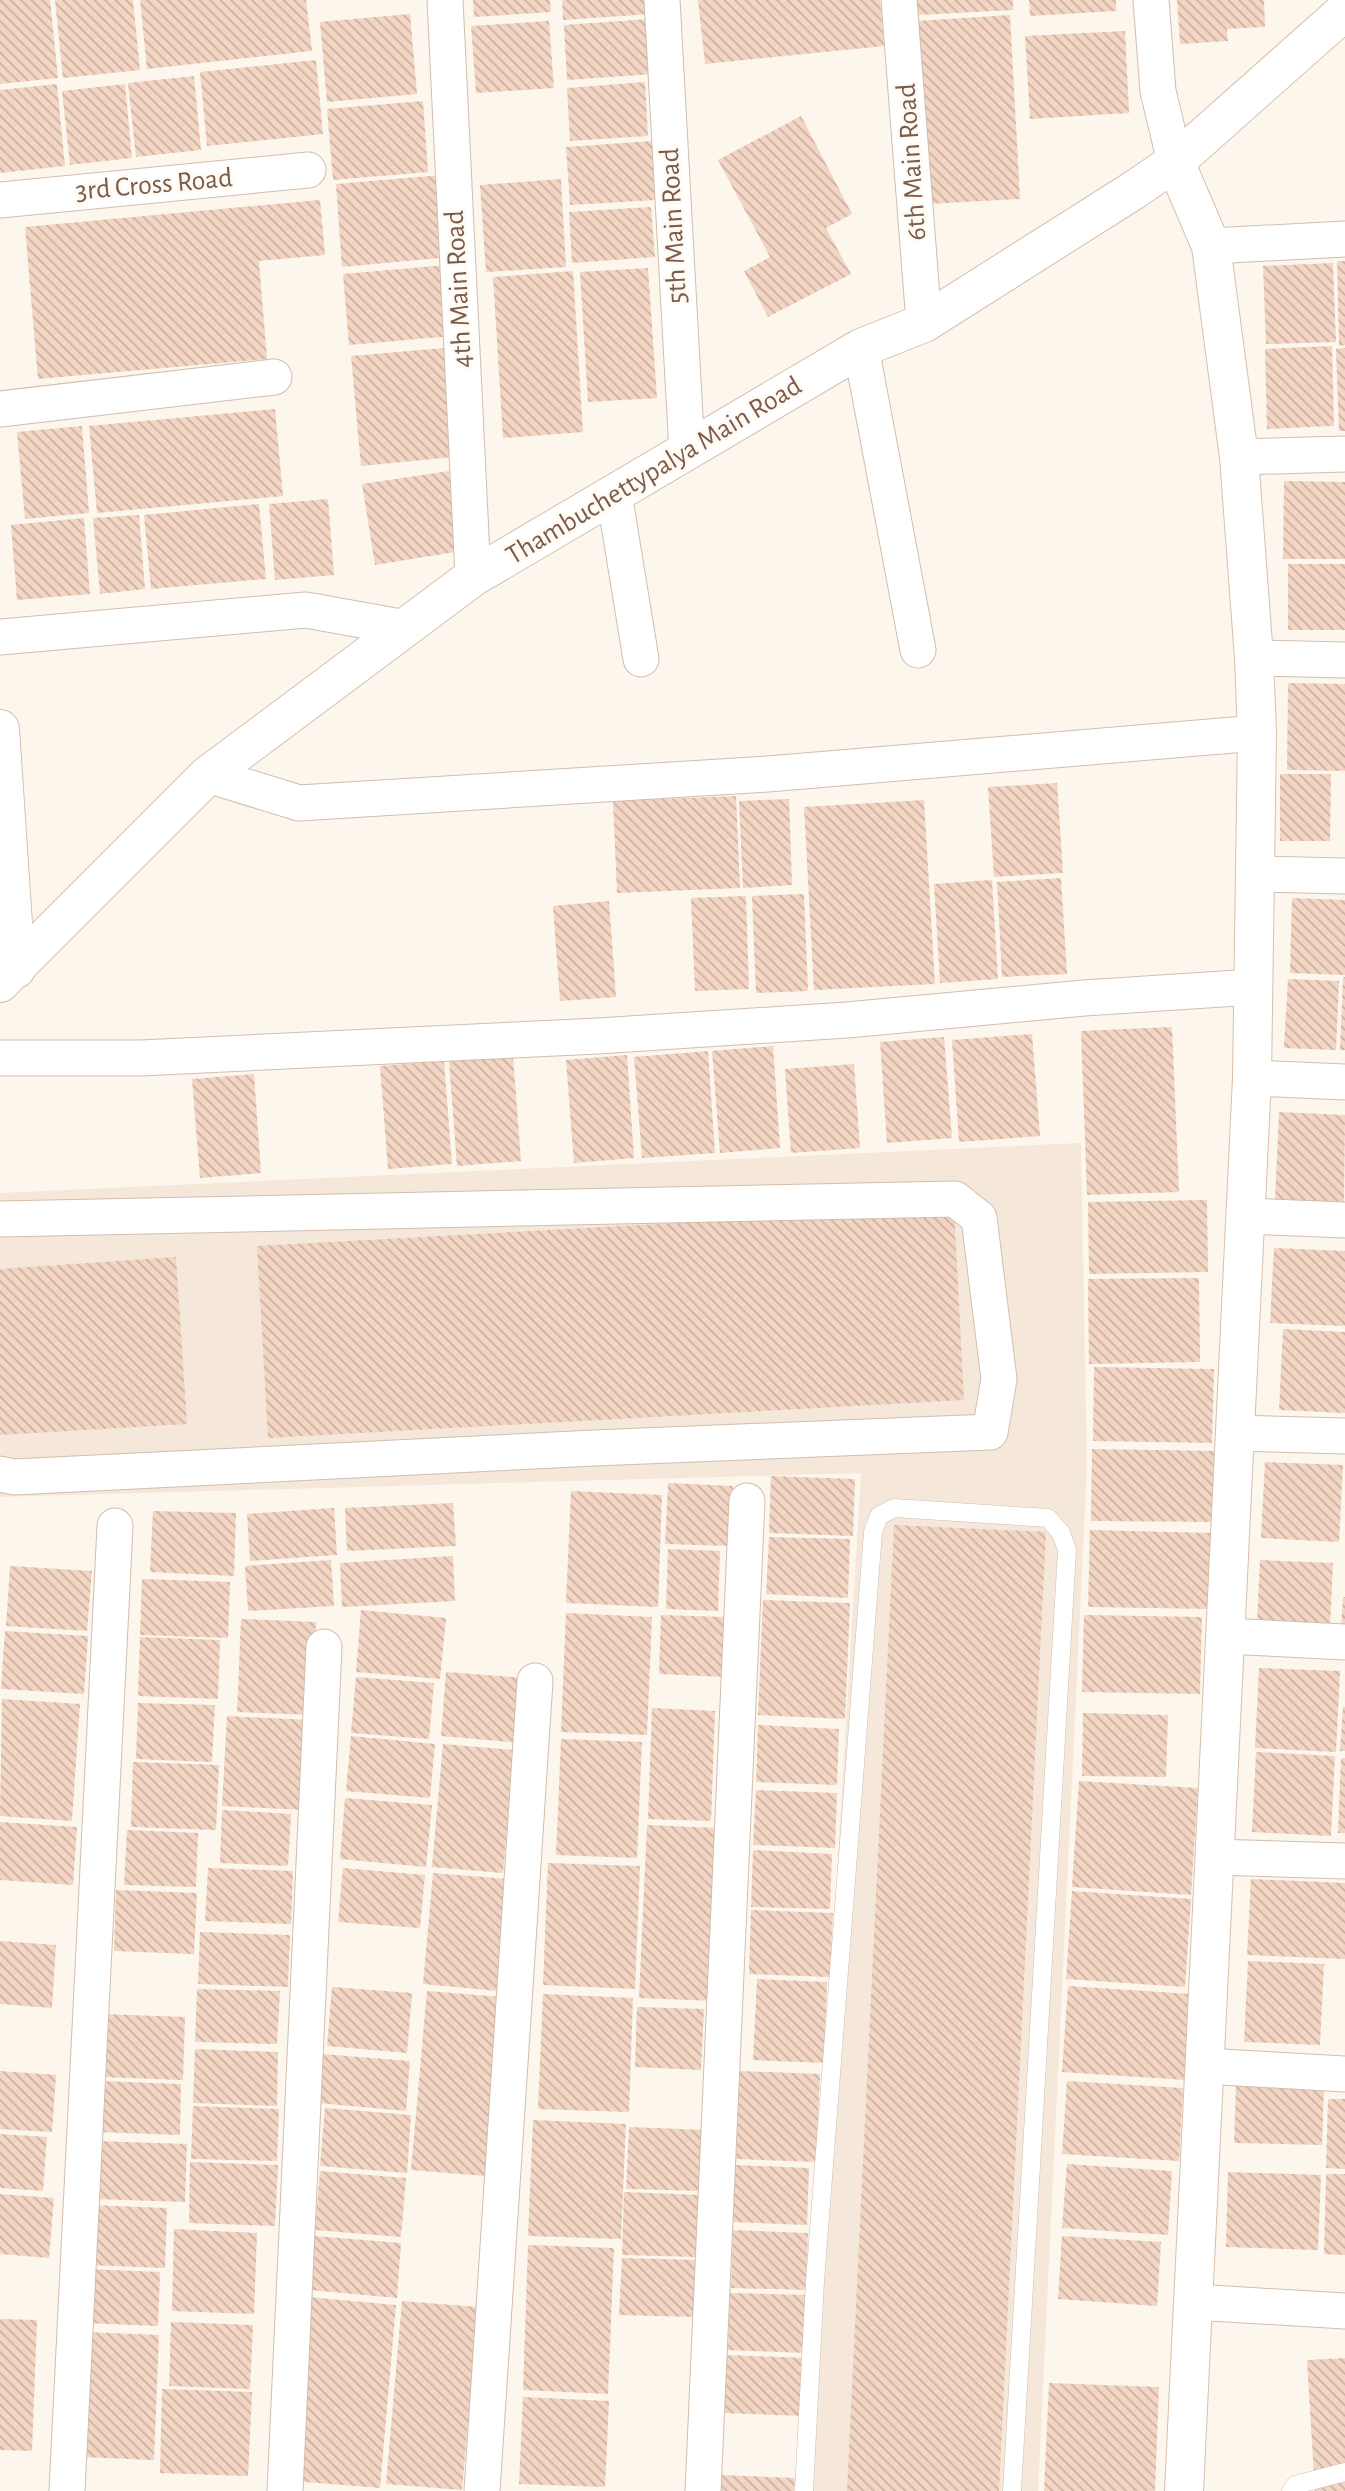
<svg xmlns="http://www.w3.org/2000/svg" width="1345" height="2491" font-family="'Alegreya Sans',sans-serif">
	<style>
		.residential { fill: #f5e8da }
		.building { fill: url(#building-back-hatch) }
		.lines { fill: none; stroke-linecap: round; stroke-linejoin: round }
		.lane-casing { stroke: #d1beb0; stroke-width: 19 }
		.street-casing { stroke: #d1beb0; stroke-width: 37 }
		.secondary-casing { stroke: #d6c0b0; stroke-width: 40 }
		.lane { stroke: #fff; stroke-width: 18 }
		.street { stroke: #fff; stroke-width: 35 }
		.secondary { stroke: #fff; stroke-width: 38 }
		.labels { text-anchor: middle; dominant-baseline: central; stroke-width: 6; stroke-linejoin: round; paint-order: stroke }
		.street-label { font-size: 28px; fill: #7a5c4d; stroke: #fffaf3 }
	</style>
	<defs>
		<pattern id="building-back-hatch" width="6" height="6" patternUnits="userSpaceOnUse" patternTransform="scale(1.75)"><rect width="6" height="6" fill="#f3d5c3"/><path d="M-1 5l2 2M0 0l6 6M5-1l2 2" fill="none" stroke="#cab0a1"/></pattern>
	</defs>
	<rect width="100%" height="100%" fill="#fdf6ec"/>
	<path class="residential" d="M1081 1143 1087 1467 1038 2491H800L861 1473 0 1497V1193Z"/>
	<path class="building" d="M0 0H50L58 78 0 84Z
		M55 0H133L140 70 63 78Z
		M140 0H306L312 51 147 69Z
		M473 0H550L551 12 474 17Z
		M562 0H650L651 14 563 20Z
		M698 0H880L884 46 705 64Z
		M917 0H1013V10L917 15Z
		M1029 0H1116V11L1030 16Z
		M1177 0H1264L1265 27 1227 29 1228 41 1180 44Z
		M410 14 417 94 327 102 320 22Z
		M1010 15 1020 199 928 204 918 21Z
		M650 19 654 74 567 80 564 25Z
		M549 21 554 88 476 93 471 26Z
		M1125 31 1129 113 1030 119 1025 36Z
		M316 60 323 134 207 146 200 72Z
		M194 76 201 150 136 157 128 83Z
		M645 82 648 136 570 141 567 88Z
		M57 84 65 166 0 173V90Z
		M125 84 132 158 70 165 62 91Z
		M423 101 428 172 333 180 327 109Z
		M801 116 852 214 826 228 851 274 768 317 744 271 770 257 718 160Z
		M652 141 656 200 570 205 566 147Z
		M442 175 450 257 342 267 336 184Z
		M561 179 566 267 486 272 480 185Z
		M320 200 325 255 259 261 267 359 38 379 25 227Z
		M651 207 655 257 572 263 569 212Z
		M1337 261H1345V345L1339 346Z
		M1333 263 1336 342 1266 344 1263 266Z
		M447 265 453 336 349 345 343 274Z
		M648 268 657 398 588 402 580 272Z
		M573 271 583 432 503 438 493 277Z
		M1332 346 1334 426 1267 429 1265 349Z
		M444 348 454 457 361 466 351 356Z
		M1345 348V431H1339L1336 349Z
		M275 409 283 496 97 513 89 426Z
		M82 426 89 513 25 519 17 432Z
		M449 471 461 551 375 565 362 484Z
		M1284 481 1345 482V559H1283Z
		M328 499 334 575 275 580 269 504Z
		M259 504 266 579 151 589 144 515Z
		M139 515 145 589 100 594 93 518Z
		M84 518 90 594 17 600 11 525Z
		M1288 564H1345V630H1288Z
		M1288 683 1345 684V771L1287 770Z
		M1280 774H1331L1330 841H1280Z
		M1057 783 1063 873 994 877 988 787Z
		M736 796 740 888 617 893 613 801Z
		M789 799 792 885 743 888 739 801Z
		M924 800 935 984 814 990 804 807Z
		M1061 878 1067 974 1002 977 997 882Z
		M992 880 998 979 940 983 934 884Z
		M804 894 808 991 756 993 752 896Z
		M746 896 749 989 695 991 691 898Z
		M1292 898 1345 900V975L1290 973Z
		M609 901 616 997 560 1001 553 906Z
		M1343 977H1345V1050H1340Z
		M1288 979 1339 981 1336 1050 1284 1048Z
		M1172 1027 1179 1192 1087 1195 1081 1031Z
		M1032 1034 1040 1136 959 1142 952 1040Z
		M944 1037 952 1138 887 1143 880 1042Z
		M773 1046 780 1148 720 1153 712 1051Z
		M708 1051 715 1153 642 1158 634 1057Z
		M627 1055 634 1158 574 1163 566 1060Z
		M513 1056 521 1161 457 1166 449 1061Z
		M444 1061 452 1164 388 1169 380 1066Z
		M854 1064 860 1148 791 1153 785 1069Z
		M254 1074 261 1173 200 1178 192 1079Z
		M1279 1112 1345 1115 1344 1204 1275 1201Z
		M1207 1200 1208 1272 1089 1274 1088 1202Z
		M954 1208 964 1400 268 1438 257 1246Z
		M1274 1248 1345 1251V1326L1270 1323Z
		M176 1257 187 1424 0 1435V1269Z
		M1199 1278 1200 1362 1089 1364 1088 1279Z
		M1283 1329 1345 1332V1413L1279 1410Z
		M1094 1367 1214 1369 1212 1443 1093 1441Z
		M1092 1449 1219 1451 1218 1522 1091 1521Z
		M1265 1462 1343 1465 1339 1542 1261 1538Z
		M771 1476 855 1479 853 1536 769 1533Z
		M668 1483 733 1486 731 1546 665 1544Z
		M571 1491 662 1495 658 1607 566 1603Z
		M453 1503 456 1546 347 1551 345 1508Z
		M334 1508 337 1555 250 1561 247 1514Z
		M153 1511 236 1513 234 1576 150 1572Z
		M894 1525 1046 1532 999 2491H847Z
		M1090 1530 1212 1533 1211 1609 1088 1607Z
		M769 1537 850 1539 848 1598 766 1594Z
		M668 1549 720 1551 718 1611 666 1609Z
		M453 1556 455 1601 342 1607 340 1563Z
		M331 1560 334 1606 248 1611 245 1566Z
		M1260 1560 1333 1563 1330 1627 1257 1624Z
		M10 1566 92 1571 87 1631 6 1626Z
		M142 1579 230 1582 228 1638 140 1635Z
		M1343 1597H1345V1627H1341Z
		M763 1600 850 1603 845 1719 758 1715Z
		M361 1610 446 1618 440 1679 356 1672Z
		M566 1613 652 1617 647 1735 561 1732Z
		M661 1615 726 1617 724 1677 659 1674Z
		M1084 1615 1202 1617 1200 1694 1082 1692Z
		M241 1619 316 1622 312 1715 237 1712Z
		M5 1631 88 1636 84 1694 1 1689Z
		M140 1637 220 1640 218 1699 138 1696Z
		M1259 1668 1340 1671 1336 1752 1255 1748Z
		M446 1672 526 1678 520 1743 441 1736Z
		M356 1677 434 1683 429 1739 351 1733Z
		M2 1699 80 1704 72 1821 0 1816Z
		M138 1703 215 1705 212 1762 136 1759Z
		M1343 1707H1345V1751H1340Z
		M652 1708 715 1711 711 1821 648 1819Z
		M1083 1713 1168 1715 1166 1777 1082 1776Z
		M227 1716 310 1720 304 1810 222 1806Z
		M758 1725 839 1729 837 1785 756 1782Z
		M351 1736 435 1744 430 1798 346 1791Z
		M561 1739 642 1742 637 1858 556 1855Z
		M443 1744 514 1750 503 1873 432 1867Z
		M1256 1752 1335 1756 1331 1836 1252 1832Z
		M1341 1758H1345V1833H1338Z
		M133 1762 219 1765 216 1830 131 1827Z
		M1079 1781 1198 1788 1191 1895 1072 1887Z
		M756 1790 837 1793 835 1848 753 1845Z
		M345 1798 432 1805 426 1867 340 1859Z
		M222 1810 291 1814 288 1866 220 1863Z
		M0 1822 77 1827 73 1885 0 1880Z
		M647 1825 720 1828 714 2001 639 1998Z
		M127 1830 198 1833 196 1887 124 1885Z
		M753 1850 832 1854 830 1909 751 1907Z
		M548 1863 640 1866 635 1989 543 1985Z
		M208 1868 293 1871 291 1924 205 1921Z
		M343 1868 425 1875 420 1928 338 1922Z
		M433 1873 508 1879 498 1991 423 1984Z
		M1251 1879 1345 1883V1959L1247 1955Z
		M116 1890 197 1893 194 1954 114 1951Z
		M1072 1891 1191 1899 1185 1987 1066 1979Z
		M751 1910 833 1913 830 1977 749 1974Z
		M200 1932 290 1935 288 1987 198 1984Z
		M0 1941 56 1945 52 2008 0 2004Z
		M1248 1961 1324 1964 1320 2045 1244 2042Z
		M757 1979 827 1982 824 2063 753 2060Z
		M1068 1986 1191 1994 1185 2080 1062 2072Z
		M332 1987 412 1993 407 2053 327 2046Z
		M197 1989 280 1991 277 2044 195 2042Z
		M427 1991 501 1997 485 2176 411 2170Z
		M543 1994 633 1998 629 2112 538 2109Z
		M637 2007 704 2009 701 2070 635 2067Z
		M103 2014 185 2017 183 2080 101 2077Z
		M195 2049 278 2052 277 2106 193 2103Z
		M322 2054 410 2061 406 2111 318 2103Z
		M0 2071 56 2075 52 2132 0 2129Z
		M740 2071 820 2074 816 2162 736 2159Z
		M99 2081 181 2084 180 2135 97 2132Z
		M1067 2081 1183 2088 1179 2161 1062 2154Z
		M1236 2085 1324 2087 1322 2145 1234 2143Z
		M1328 2099H1345V2169L1326 2168Z
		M193 2106 279 2109 277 2161 191 2159Z
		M325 2108 411 2115 407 2173 320 2166Z
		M533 2120 626 2124 621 2239 528 2236Z
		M629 2127 707 2130 704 2191 626 2189Z
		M0 2134 47 2137 43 2191 0 2188Z
		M97 2141 187 2144 185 2202 95 2199Z
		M190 2162 278 2165 275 2226 189 2223Z
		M1067 2164 1172 2171 1168 2235 1062 2228Z
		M735 2165 809 2168 807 2225 732 2222Z
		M320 2171 406 2178 401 2237 315 2230Z
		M1228 2172 1321 2175 1318 2250 1226 2247Z
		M1326 2174H1345V2255L1324 2254Z
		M624 2192 699 2195 697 2257 622 2255Z
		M0 2194 54 2198 49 2258 0 2254Z
		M90 2205 167 2208 165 2268 88 2265Z
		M174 2229 257 2233 254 2314 172 2311Z
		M733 2230 808 2233 806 2290 731 2288Z
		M315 2236 401 2243 397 2298 310 2290Z
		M1062 2236 1161 2242 1157 2306 1058 2299Z
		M528 2245 614 2248 608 2394 523 2390Z
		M622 2258 697 2260 695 2317 619 2315Z
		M87 2269 160 2272 158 2326 86 2323Z
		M730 2293 808 2295 806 2353 728 2350Z
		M309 2297 396 2305 380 2488 293 2481Z
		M402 2301 478 2307 462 2490 386 2484Z
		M0 2319 37 2320 32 2451 0 2450Z
		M171 2322 253 2325 250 2389 169 2386Z
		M84 2332 159 2335 154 2460 79 2457Z
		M726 2355 805 2358 803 2416 724 2413Z
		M1345 2358V2491H1315L1307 2360Z
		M1049 2383 1159 2387 1155 2491H1044Z
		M162 2389 252 2392 248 2476 160 2473Z
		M523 2397 609 2401 605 2487 519 2484Z
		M720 2475 795 2478 794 2491H719Z"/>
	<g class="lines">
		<g class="lane-casing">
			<path id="lane" d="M804 2491 815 2281 873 1532 879 1516 894 1508 1048 1518 1061 1533 1067 1550 1012 2491
				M1291 2491 1295 2485 1345 2472"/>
		</g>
		<g class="street-casing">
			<path id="street" d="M445 0 473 577
				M662 0 687 452
				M899 0 924 323
				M1151 0 1158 91 1175 162
				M0 200 308 170
				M1211 246 1345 239
				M861 348 918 650
				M0 409 274 377
				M1239 457 1345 454
				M614 494 641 659
				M0 637 306 610 406 628
				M1254 658 1345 660
				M208 775 299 803 768 774 1257 733
				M1254 874 1345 876
				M0 1058H141L598 1036 847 1020 1084 998 1253 987
				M1252 1078 1345 1082
				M1246 1216 1345 1220
				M0 1219 955 1199 979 1218 999 1379 990 1432 594 1448 14 1477 0 1474
				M1235 1433 1345 1436
				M1225 1636 1345 1642
				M1214 1857 1345 1861
				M1204 2066 1345 2074
				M1193 2302 1345 2311
				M67 2491 115 1526
				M285 2491 324 1647
				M482 2491 535 1681
				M703 2491 747 1501"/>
		</g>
		<g class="secondary-casing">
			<path id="secondary" d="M1175 162 1211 246 1239 457 1254 658 1257 733 1252 1078 1184 2491
				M0 729 16 969
				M0 983 208 775 473 577 861 348 924 323 1134 190 1175 162 1345 11"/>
		</g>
		<use href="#lane" class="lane"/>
		<use href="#street" class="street"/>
		<use href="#secondary" class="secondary"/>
	</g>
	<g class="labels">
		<g class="street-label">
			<text transform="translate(912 162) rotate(-94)">6th Main Road</text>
			<text transform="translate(154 185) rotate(-5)">3rd Cross Road</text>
			<text transform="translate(674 226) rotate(-93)">5th Main Road</text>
			<text transform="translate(459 289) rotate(-93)">4th Main Road</text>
			<text transform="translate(654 471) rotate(-31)">Thambuchettypalya Main Road</text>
		</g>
	</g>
</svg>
